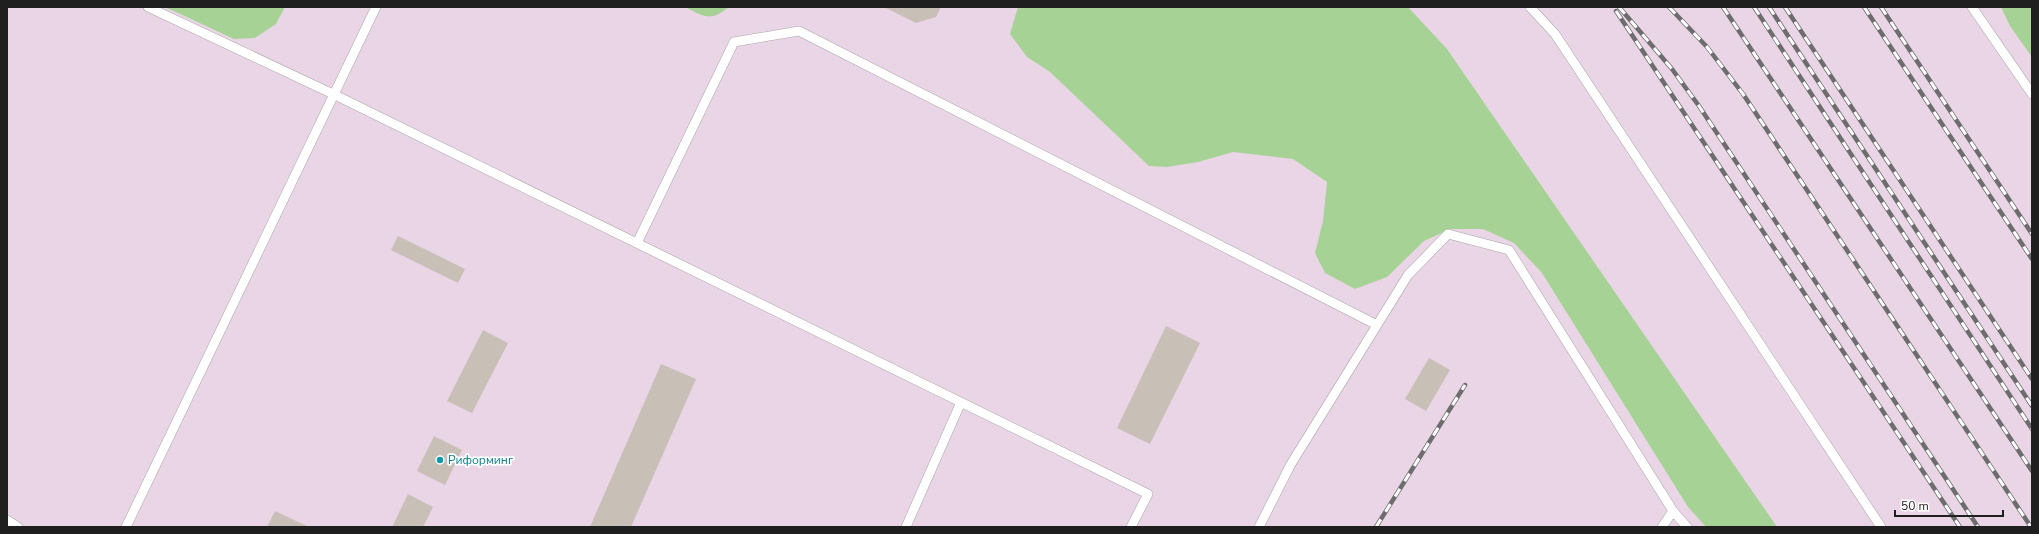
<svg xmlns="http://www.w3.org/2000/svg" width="2039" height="534" font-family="'Nunito Sans',sans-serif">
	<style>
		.industrial { fill: #ead5e6 }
		.forest { fill: #a6d395 }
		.building { fill: #c8bfb7 }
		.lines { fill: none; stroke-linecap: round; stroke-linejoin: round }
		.lane-casing { stroke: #a6a6a6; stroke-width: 10 }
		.lane { stroke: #fff; stroke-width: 9 }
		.rail-casing { stroke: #6d6d6d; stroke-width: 4.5 }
		.rail { stroke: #fff; stroke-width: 3; stroke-dasharray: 9; stroke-linecap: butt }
		.culture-dot { fill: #0f9aa8; stroke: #fff; stroke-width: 1.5 }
		.labels { text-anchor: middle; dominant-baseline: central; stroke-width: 3.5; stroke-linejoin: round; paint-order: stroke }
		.culture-label { font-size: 12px; fill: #0d838f; stroke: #fff; text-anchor: start }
	</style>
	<rect width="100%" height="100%" fill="#f0ece4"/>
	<path class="industrial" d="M7 7H2032V527H7Z"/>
	<path class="forest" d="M165 7H285L276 24 255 38 234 39Z
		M685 7H729C710 22 705 17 685 7Z
		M1018 7H1408L1447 49 1777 527H1706L1688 507 1542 273 1514 243 1483 229H1450L1424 241 1387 277 1355 289 1325 273 1315 253 1323 221 1327 182 1293 159 1233 152 1198 162 1167 167 1149 166 1050 72 1027 57 1010 34Z
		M2001 7H2032V57L2010 26Z"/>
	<path class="building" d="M884 7H941L936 17 916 23Z
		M398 236 465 269 458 283 391 250Z
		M1166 326 1200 343 1150 444 1117 428Z
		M483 330 508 343 472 413 447 401Z
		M1429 358 1450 370 1426 411 1405 399Z
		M661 364 696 379 631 527H590Z
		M434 436 462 450 445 485 417 471Z
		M408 494 433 507 423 527H392Z
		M275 511 309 527H267Z"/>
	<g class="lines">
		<g class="lane-casing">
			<path id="lane" d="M148 7 333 94 1148 494 1131 527
				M1530 7 1555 34 1881 527
				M1972 7 2032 94
				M637 243 734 42 799 31 1377 325
				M7 520 18 527
				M126 527 376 7
				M906 527 961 402
				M1259 527 1291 464 1408 275 1448 234 1509 250 1673 511 1687 527
				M1662 527 1673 511"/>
		</g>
		<use href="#lane" class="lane"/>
		<g class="rail-casing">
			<path id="rail" d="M1619 7 1672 69 1699 106 1978 527
				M1669 7 1707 47 1743 94 2031 527
				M1723 7 2032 471
				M1754 7 2032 429
				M1769 7 2032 406
				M1785 7 2032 379
				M1864 7 2032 259
				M1881 7 2032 234
				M1616 11 1960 527
				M1376 527 1465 385"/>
		</g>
		<use href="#rail" class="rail"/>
	</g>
	<circle class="culture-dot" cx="440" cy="460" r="4"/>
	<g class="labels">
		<g class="culture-label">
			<text x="448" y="460">Риформинг</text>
		</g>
	</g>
	<rect width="2039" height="534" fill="none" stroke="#1f1f1f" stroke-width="16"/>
	<path d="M1895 510v6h108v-6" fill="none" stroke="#1f1f1f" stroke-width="2"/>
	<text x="1901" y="510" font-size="12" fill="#1f1f1f" stroke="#ffffff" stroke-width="3" paint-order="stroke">50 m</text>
</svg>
